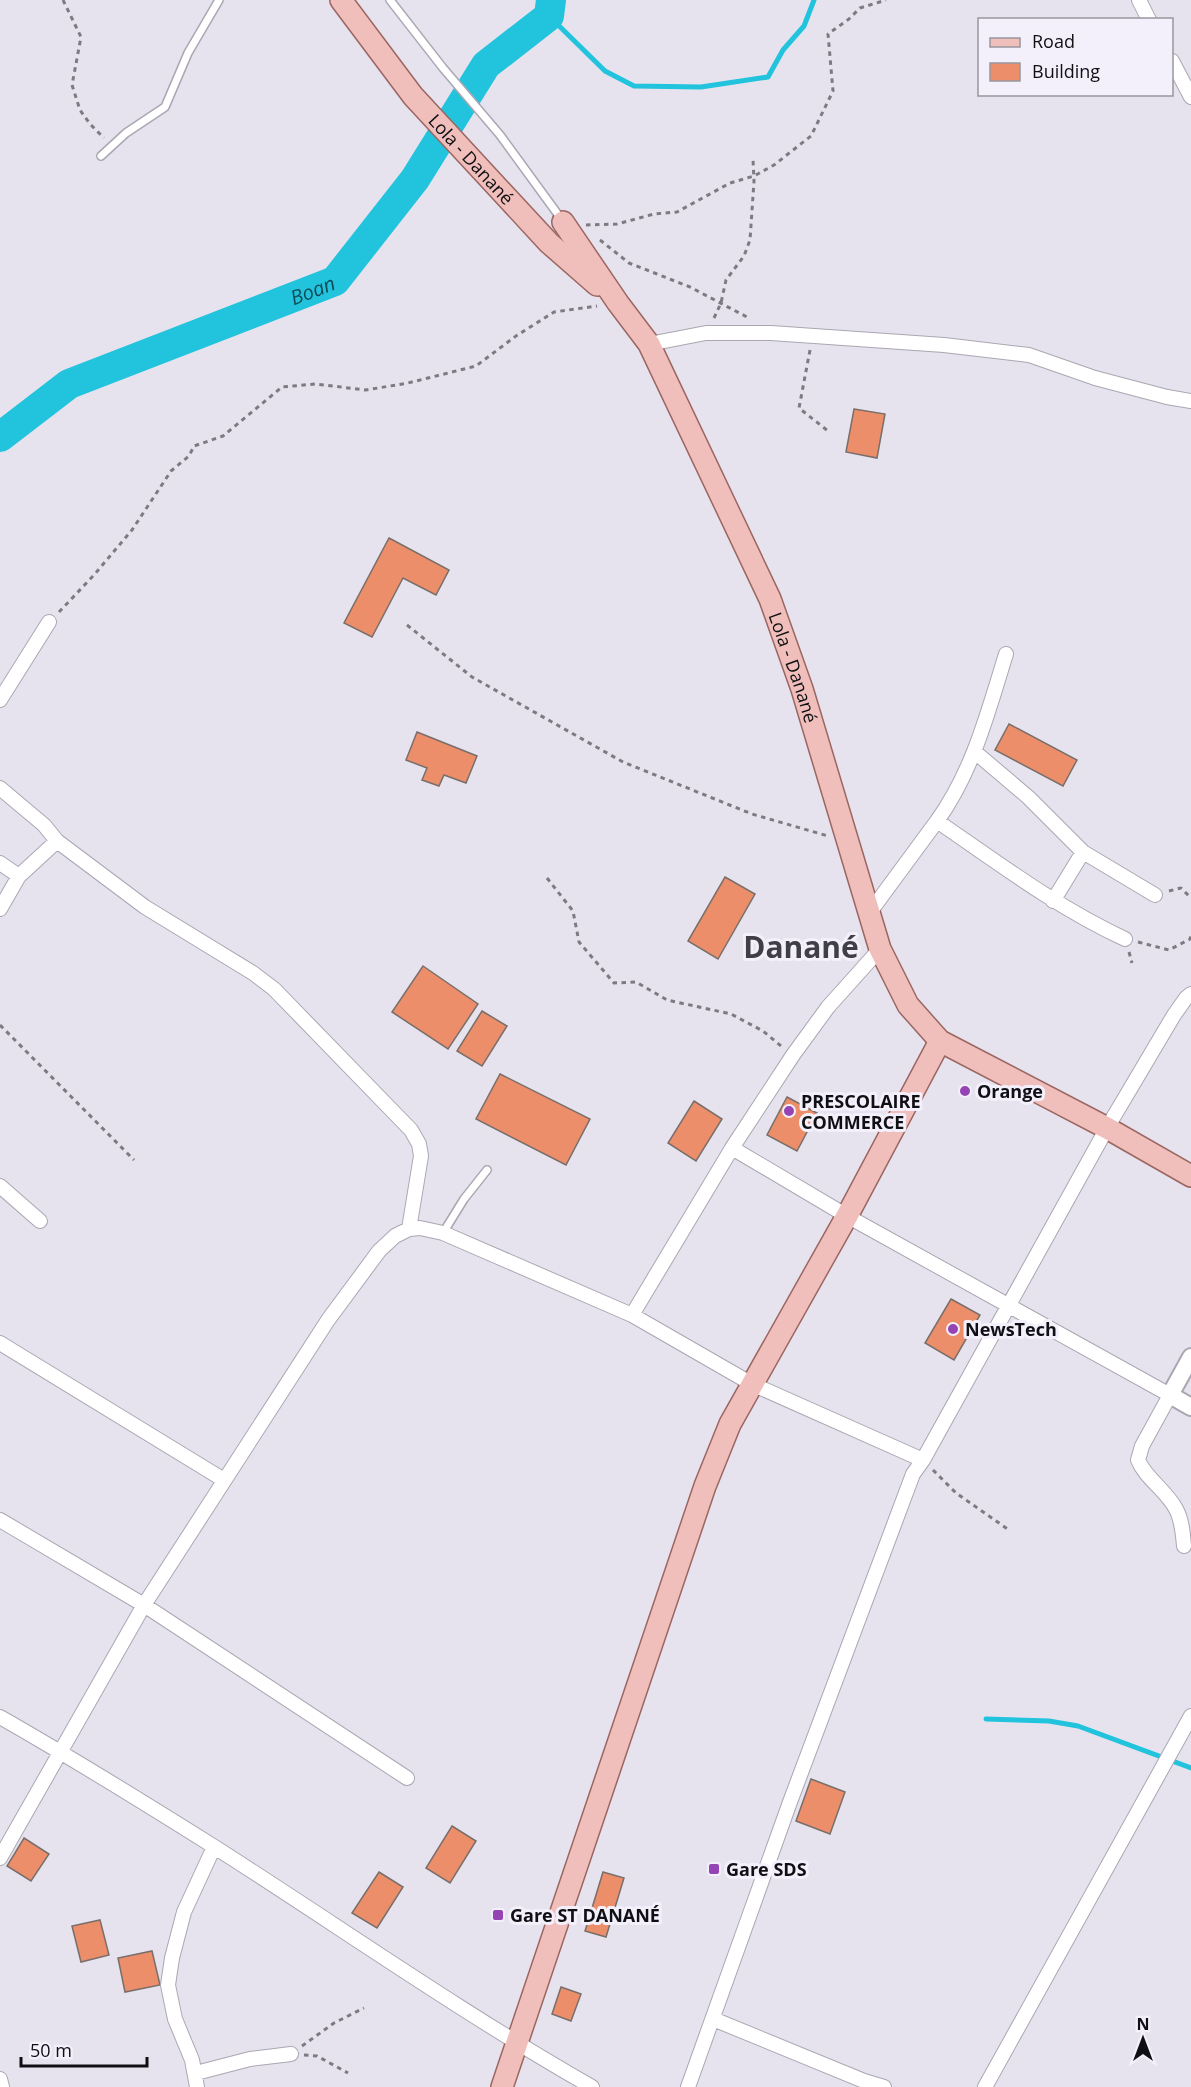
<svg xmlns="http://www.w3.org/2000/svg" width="1191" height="2087" font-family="'Open Sans',sans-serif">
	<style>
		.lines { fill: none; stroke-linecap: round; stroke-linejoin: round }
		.stream { stroke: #22c3dd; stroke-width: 5 }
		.river { stroke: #22c3dd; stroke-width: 30 }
		.building { fill: #ed8e6a; stroke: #796e6a; stroke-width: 1.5 }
		.service-casing { stroke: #aaa7b2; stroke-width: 10 }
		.minor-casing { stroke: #aaa7b2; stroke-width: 16 }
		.tertiary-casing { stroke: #aaa7b2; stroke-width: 20 }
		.primary-casing { stroke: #9b6662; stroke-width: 24 }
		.path { stroke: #7d7b82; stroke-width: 3; stroke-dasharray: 4.5 4.5; stroke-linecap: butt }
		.service { stroke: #fff; stroke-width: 7 }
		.minor { stroke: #fff; stroke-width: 14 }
		.tertiary { stroke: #fff; stroke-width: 16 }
		.primary { stroke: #f0bfbb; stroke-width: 21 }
		.poi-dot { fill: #9544b4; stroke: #f3f0fc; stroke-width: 2 }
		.labels { text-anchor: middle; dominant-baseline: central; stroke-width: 6; stroke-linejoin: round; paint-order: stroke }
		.street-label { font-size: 18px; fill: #100f13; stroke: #f3f0fc }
		.poi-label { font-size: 18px; font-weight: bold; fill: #100f13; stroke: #f3f0fc; text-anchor: start }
		.water-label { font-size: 20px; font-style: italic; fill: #0c4c57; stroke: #f3f0fc }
		.town-label { font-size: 30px; font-weight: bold; fill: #403e47; stroke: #f3f0fc }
	</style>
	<rect width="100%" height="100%" fill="#e6e3ee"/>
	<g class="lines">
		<path class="stream" d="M549 16 605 71 634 86 701 87 768 77 783 50 804 26 814 0
			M986 1719 1049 1721 1078 1726 1191 1768"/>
		<path class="river" id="s1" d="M0 437 69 384 335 281 415 179 486 65 549 16 551 0"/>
	</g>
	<path class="building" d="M854 409 885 414 877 458 846 452Z
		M389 538 449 570 436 595 403 578 372 637 344 623Z
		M1009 724 1077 760 1063 786 995 750Z
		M417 732 477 756 466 783 444 775 439 786 422 780 427 768 406 760Z
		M725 877 755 894 718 959 688 941Z
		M423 966 478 1004 448 1049 392 1012Z
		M482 1011 507 1026 482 1066 457 1051Z
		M500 1074 590 1119 566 1165 476 1119Z
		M787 1097 817 1113 797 1151 767 1135Z
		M694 1101 722 1119 696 1161 668 1143Z
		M951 1299 980 1315 954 1360 925 1343Z
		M811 1779 845 1792 830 1834 796 1821Z
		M452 1826 476 1841 450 1883 426 1868Z
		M24 1838 49 1854 31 1881 7 1866Z
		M379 1872 403 1887 377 1928 352 1913Z
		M603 1872 624 1878 606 1937 585 1931Z
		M100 1920 109 1955 81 1962 72 1926Z
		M152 1951 160 1985 125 1992 118 1958Z
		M561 1987 581 1994 571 2021 552 2014Z"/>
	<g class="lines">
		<g class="service-casing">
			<path id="service" d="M390 0 443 68 500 135 562 220
				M101 156 126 133 165 107 188 53 219 0
				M443 1233 464 1199 487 1170"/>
		</g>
		<g class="minor-casing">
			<path id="minor" d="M1139 0 1149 20
				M1172 61 1191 97
				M649 344 706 333H771L944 345 1029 355 1095 378 1167 397 1191 401
				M0 700 49 622
				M975 752 1028 797 1083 852
				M0 788 44 825 57 841
				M937 821C973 771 988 712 1006 654
				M0 863 19 876
				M1053 901 1083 852 1155 895
				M0 909 19 876 57 841 145 907 253 973 274 989 411 1130 419 1144 421 1156 409 1229
				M870 912 937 821C998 863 1058 908 1125 939
				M732 1148 847 1216 1170 1395 1142 1446 1138 1460C1146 1479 1166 1490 1176 1509 1182 1520 1183 1534 1184 1546
				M0 1186 40 1221
				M632 1315 752 1384 923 1460
				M0 1343 224 1480
				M0 1520 144 1605 407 1778
				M0 1717C72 1758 143 1802 213 1846 340 1927 462 2013 592 2087
				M0 1858 144 1605 328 1320 379 1251 395 1236 409 1229 420 1228 443 1233 632 1315 732 1148 793 1055 828 1007 880 949
				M713 2019 864 2081 884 2087
				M196 2073 250 2059 291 2054
				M0 2079 2 2087
				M197 2087 192 2060 175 2019 168 1985 172 1958 184 1912 214 1847
				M688 2087 790 1802 913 1474 923 1460 1107 1128 1174 1015 1186 998 1191 994
				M985 2087 1191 1716"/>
		</g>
		<g class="tertiary-casing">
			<path id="tertiary" d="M1191 1357 1170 1395 1191 1407"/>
		</g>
		<g class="primary-casing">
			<g id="primary">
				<path id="s2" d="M341 0 413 96 549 243 597 285"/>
				<path id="s3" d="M563 222 618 303 649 344 770 599 802 689 880 949 908 1005 940 1041 1107 1128 1191 1176"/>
				<path d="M502 2087 705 1486 730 1424 847 1216 940 1041"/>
			</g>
		</g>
		<path class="path" d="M63 0 81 37 72 85 80 110 90 124 104 138
			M586 225 617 224 654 214 677 212 730 183 754 176 774 165 811 136 833 91 828 34 849 19 860 8 886 0
			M600 240 629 263 690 287 747 317
			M714 318 721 303 726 280 744 256 750 240 754 181 753 159
			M810 350 799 408 828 431
			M59 612 94 575 132 530 171 471 189 456 194 446 223 436 282 387 315 384 366 390 408 383 476 366 516 336 554 312 597 306
			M407 625 472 677 623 762 752 814 828 836
			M547 878 573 911 579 942 614 983 636 982 667 1000 731 1014 763 1031 781 1046
			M1169 891 1181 888 1191 898
			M1138 942 1169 950 1190 939 1191 936
			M1129 952 1132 963
			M0 1025 134 1160
			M933 1470 956 1493 1009 1530
			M302 2046 334 2023 364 2008
			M304 2055 317 2056 348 2073"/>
		<use href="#service" class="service"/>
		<use href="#minor" class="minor"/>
		<use href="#tertiary" class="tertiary"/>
		<use href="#primary" class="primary"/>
	</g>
	<g class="poi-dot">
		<circle cx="965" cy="1091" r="6"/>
		<circle cx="789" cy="1111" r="6"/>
		<circle cx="953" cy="1329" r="6"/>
		<rect x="708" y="1863" width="12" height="12" rx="3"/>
		<rect x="492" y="1909" width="12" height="12" rx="3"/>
	</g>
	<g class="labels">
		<g class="street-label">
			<text stroke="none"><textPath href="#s2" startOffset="206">Lola - Danané</textPath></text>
			<text stroke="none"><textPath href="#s3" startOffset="504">Lola - Danané</textPath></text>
		</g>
		<g class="poi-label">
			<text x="977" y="1091">Orange</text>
			<text x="801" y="1101">PRESCOLAIRE<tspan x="801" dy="21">COMMERCE</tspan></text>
			<text x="965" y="1329">NewsTech</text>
			<text x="726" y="1869">Gare SDS</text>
			<text x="510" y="1915">Gare ST DANANÉ</text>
		</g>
		<g class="water-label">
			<text stroke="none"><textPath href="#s1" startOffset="348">Boan</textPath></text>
		</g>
		<g class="town-label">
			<text x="801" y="946">Danané</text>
		</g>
	</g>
	<rect x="978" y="18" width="195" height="78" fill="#f3f0fc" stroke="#98969f" stroke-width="1.5"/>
	<rect x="990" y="38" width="30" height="9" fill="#f0bfbb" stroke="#98969f" stroke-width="1.5"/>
	<text x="1032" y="48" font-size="18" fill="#100f13">Road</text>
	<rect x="990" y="63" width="30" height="18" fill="#ed8e6a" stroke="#98969f" stroke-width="1.5"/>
	<text x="1032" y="78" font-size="18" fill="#100f13">Building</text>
	<g transform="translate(1143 2039)" stroke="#f3f0fc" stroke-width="4.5" paint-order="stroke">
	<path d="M0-4.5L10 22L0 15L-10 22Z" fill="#100f13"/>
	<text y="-9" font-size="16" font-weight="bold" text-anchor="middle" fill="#100f13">N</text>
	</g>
	<path d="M21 2057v9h126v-9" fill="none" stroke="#100f13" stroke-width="3"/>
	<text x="30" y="2057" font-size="18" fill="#100f13" stroke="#f3f0fc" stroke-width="4.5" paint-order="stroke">50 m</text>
</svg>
